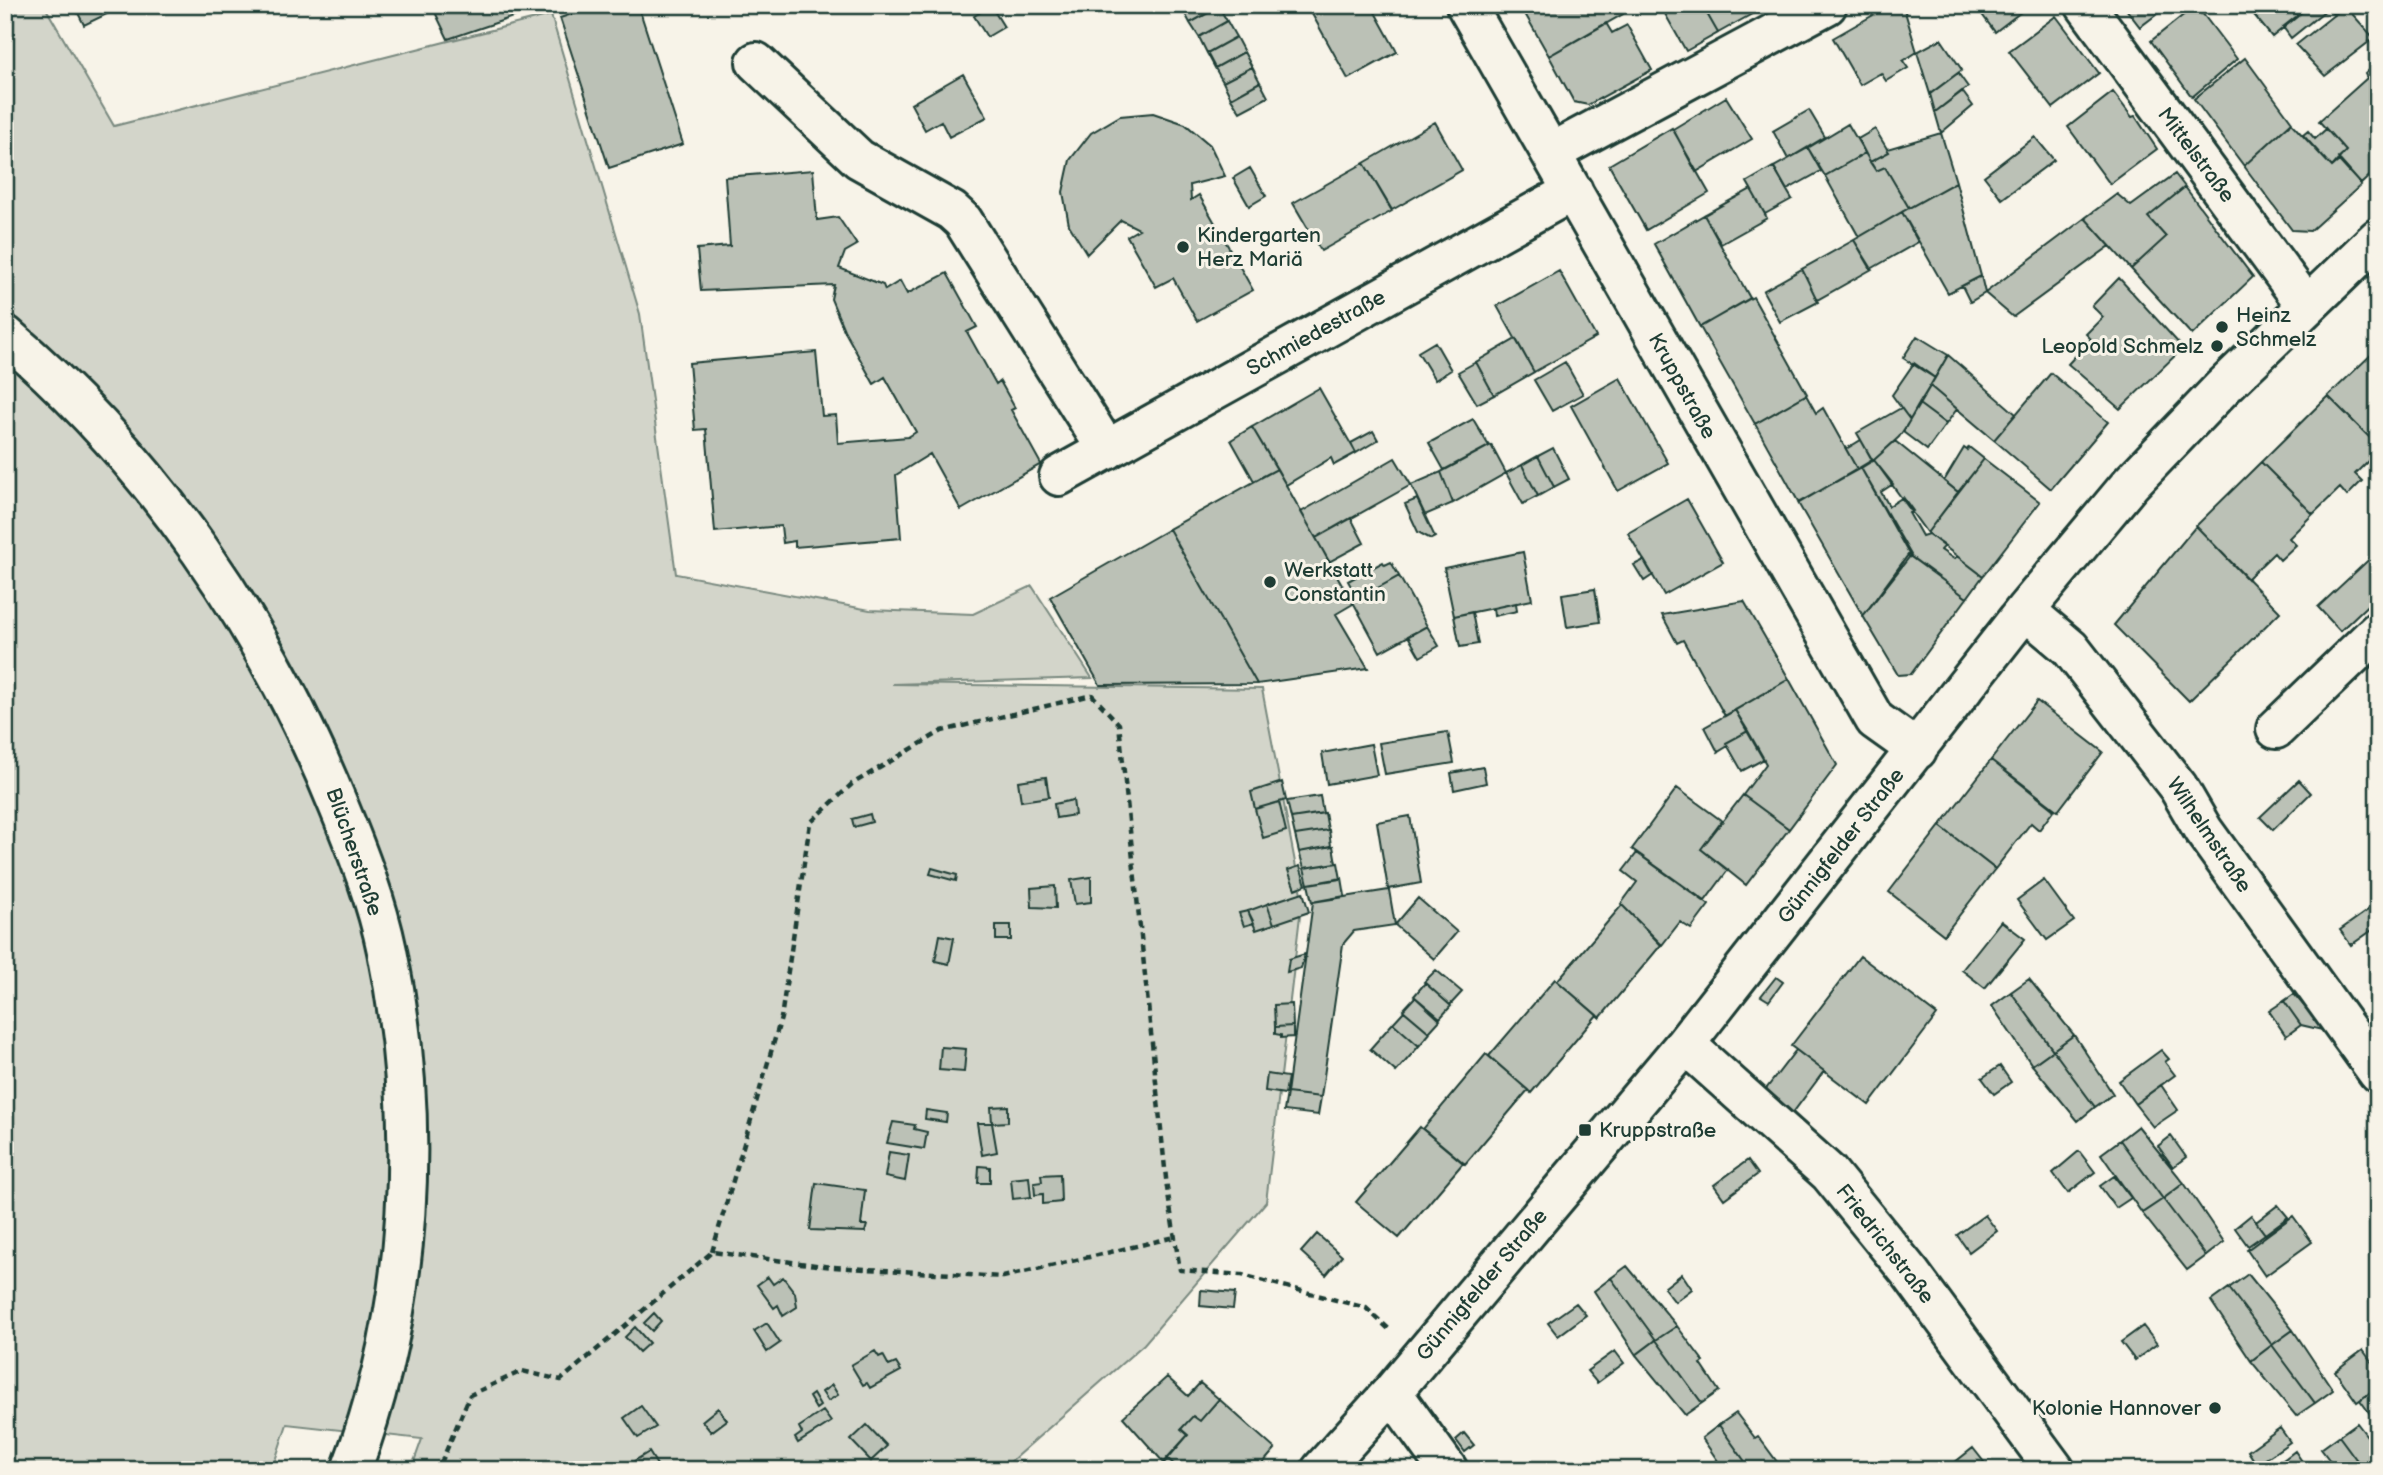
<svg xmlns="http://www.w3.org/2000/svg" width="2383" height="1475" font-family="'Balsamiq Sans',sans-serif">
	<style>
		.green { fill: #d3d5ca; stroke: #79897f; stroke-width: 2 }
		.building { fill: #bbc1b6; stroke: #1f3d34; stroke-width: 2 }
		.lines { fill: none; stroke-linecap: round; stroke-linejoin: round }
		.minor-casing { stroke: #1f3d34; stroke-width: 44 }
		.path { stroke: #1f3d34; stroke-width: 4.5; stroke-dasharray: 7 5; stroke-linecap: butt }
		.minor { stroke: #f7f3e8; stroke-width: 38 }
		.poi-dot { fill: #1f3d34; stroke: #f7f3e8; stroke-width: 2.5 }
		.labels { text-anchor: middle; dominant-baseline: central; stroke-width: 6; stroke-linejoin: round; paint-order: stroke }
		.street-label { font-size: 21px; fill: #1f3d34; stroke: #f7f3e8 }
		.poi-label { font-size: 21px; fill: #1f3d34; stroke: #f7f3e8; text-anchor: start }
	</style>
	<rect width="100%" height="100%" fill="#f7f3e8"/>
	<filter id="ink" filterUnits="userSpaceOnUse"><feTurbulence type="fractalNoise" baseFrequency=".0143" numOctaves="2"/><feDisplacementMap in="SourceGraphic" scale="14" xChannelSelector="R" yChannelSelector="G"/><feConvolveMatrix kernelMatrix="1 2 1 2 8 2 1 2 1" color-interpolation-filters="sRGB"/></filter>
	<g filter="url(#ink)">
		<path class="green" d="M5 5H44L114 126 551 15 640 314 676 574 870 610 973 614 1032 586 1092 678 892 684 1262 689 1302 899 1266 1202 1144 1344 1001 1470H411L422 1439 287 1424 272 1470H5Z"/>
		<path class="building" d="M83 5H110L113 11 84 25 76 9Z
			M448 5H518L522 14 448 39 434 10Z
			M599 5H638L683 144 609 168 560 18Z
			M1186 5H1218L1219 7 1190 23 1182 8Z
			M1307 5H1371L1397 52 1348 79Z
			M1520 5H1593L1595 8 1618 5 1623 14 1549 56Z
			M1660 5H1702L1718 33 1686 51Z
			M1702 5H1768L1718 33Z
			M1891 5H1903L1917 52 1903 61 1908 68 1886 81 1881 73 1860 85 1833 38Z
			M1975 5H2030L1995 32Z
			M2123 5H2169L2140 27Z
			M2196 5 2237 59 2192 97 2151 41Z
			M2256 5H2289L2298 16 2272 37 2250 10Z
			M2311 5H2332L2291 38 2283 27Z
			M2332 5H2345V6L2334 15 2328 9Z
			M991 6 1004 27 987 37 974 16Z
			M2345 6 2374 38 2325 76 2296 45Z
			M1219 7 1227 21 1199 37 1190 23Z
			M2056 16 2099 73 2053 108 2009 51Z
			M1227 21 1236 37 1207 53 1199 37Z
			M1606 23 1612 33 1627 25 1652 70 1588 105 1574 102 1549 56Z
			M1236 37 1244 52 1215 68 1207 53Z
			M1941 39 1962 70 1930 94 1917 52Z
			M1244 52 1252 67 1223 82 1215 68Z
			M2245 58 2292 122 2244 166 2194 99Z
			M2378 62V168L2361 184 2338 158 2346 151 2319 121 2367 78 2365 74Z
			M1252 67 1260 82 1231 98 1223 82Z
			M1958 73 1968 87 1935 112 1930 94Z
			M963 74 987 117 949 137 941 121 925 130 911 104Z
			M1260 82 1268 97 1240 112 1231 98Z
			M1962 91 1973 106 1941 133 1935 112Z
			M2113 92 2132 117 2135 116 2157 149 2110 184 2068 127Z
			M1726 97 1752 139 1696 172 1673 129Z
			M1809 110 1825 137 1788 159 1773 131Z
			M1153 113 1185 124 1210 145 1225 176 1190 185 1191 200 1199 195 1253 290 1197 321 1173 278 1156 287 1127 236 1139 229 1121 220 1087 254 1069 225 1063 192 1070 160 1091 133 1120 116Z
			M1435 122 1462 170 1392 210 1364 163Z
			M2291 123 2332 167 2339 161 2361 185 2310 231 2292 230 2244 166Z
			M1848 124 1865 153 1825 176 1808 148Z
			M1672 128 1709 193 1646 230 1609 165Z
			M1875 129 1889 152 1870 162 1858 139Z
			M2326 129 2346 151 2332 167 2303 135 2308 131 2315 139Z
			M1941 133 1956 182 1909 208 1885 167 1876 171 1870 162 1889 152 1887 149Z
			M2035 137 2054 160 2002 199 1984 176Z
			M1808 148 1821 171 1787 190 1774 167Z
			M1865 153 1876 171 1885 167 1909 208 1859 237 1825 176Z
			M1364 163 1392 211 1321 251 1293 203Z
			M1773 167 1792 199 1765 214 1747 182Z
			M1250 168 1266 196 1249 206 1233 178Z
			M813 170 817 220 838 217 857 245 845 252 839 268 883 285 885 290 900 281 907 294 947 273 977 327 967 332 996 384 1000 381 1015 408 1011 410 1041 464 961 510 930 454 896 475 901 538 795 547V541L783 543 781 526 715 532 706 429 695 430 689 363 816 352 822 416 836 415 838 443 908 437 916 432 885 377 874 384 844 330 831 299 834 285 701 291 697 249 730 246 725 177Z
			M2175 174 2185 187 2148 217 2166 237 2131 269 2085 218 2117 194 2131 206Z
			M1956 182 1981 276 1948 293 1902 212Z
			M2185 187 2253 277 2192 335 2131 269 2166 237 2148 217Z
			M1751 189 1767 218 1721 244 1704 215Z
			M1902 212 1918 242 1871 269 1854 240Z
			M1704 215 1750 298 1700 327 1654 244Z
			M2085 218 2110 246 2013 317 1985 293Z
			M1854 240 1872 269 1817 300 1802 269Z
			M1802 269 1818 302 1780 322 1763 291Z
			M1559 271 1596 337 1534 372 1497 306Z
			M1981 276 1985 293 1970 302 1962 286Z
			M2119 278 2183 348 2120 409 2068 364 2091 339 2086 334 2103 317 2092 306Z
			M1753 297 1807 394 1755 424 1700 327Z
			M1917 336 1948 355 1935 378 1903 358Z
			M1516 339 1534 372 1494 395 1476 362Z
			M1435 342 1451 370 1435 380 1418 352Z
			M2378 348V446L2328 396Z
			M1948 355 2016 414 1994 440 1930 386Z
			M1476 362 1494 395 1477 404 1458 372Z
			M1565 362 1583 394 1552 411 1534 380Z
			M1914 363 1935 378 1910 420 1892 395Z
			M2051 373 2108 422 2051 489 1994 440Z
			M1620 378 1668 463 1618 491 1571 406Z
			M1930 386 1957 409 1946 424 1919 404Z
			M1319 388 1356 453 1334 465 1331 458 1286 485 1252 427Z
			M1806 395 1816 413 1823 408 1857 469 1799 503 1755 424Z
			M2328 396 2378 446V451L2355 474 2362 481 2347 496 2340 488 2313 514 2261 462Z
			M1919 404 1946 424 1927 450 1903 432Z
			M1901 408 1910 420 1899 437 1873 461 1857 433Z
			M1473 419 1489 446 1444 470 1429 443Z
			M1252 427 1277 469 1254 481 1231 440Z
			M1373 431 1378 440 1356 453 1351 443Z
			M1861 440 1872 460 1857 469 1846 449Z
			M1895 441 1958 492 1927 533 1874 460Z
			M1491 445 1506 473 1453 503 1441 472Z
			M1969 447 1984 459 1958 492 1944 481 1964 448 1967 450Z
			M1553 448 1569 479 1554 487 1538 456Z
			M1538 456 1554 487 1538 496 1522 465Z
			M1395 458 1411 485 1316 538 1301 512Z
			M1984 459 2040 502 1983 576 1927 533Z
			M1874 460 1893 484 1881 492 1889 506 1903 497 1913 511 1909 513 1922 536 1928 534 1945 546 1941 550 1954 559 1957 556 1983 576 1967 598 1910 556 1861 468Z
			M2261 462 2313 514 2289 538 2296 545 2280 560 2274 553 2247 579 2196 526Z
			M1522 465 1538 496 1523 504 1506 473Z
			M1861 468 1911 555 1863 616 1798 503Z
			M1277 469 1353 604 1336 614 1368 668 1257 684 1169 529Z
			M1441 472 1453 503 1425 515 1411 485Z
			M1417 499 1435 537 1431 539 1418 532 1405 504Z
			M1687 499 1723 562 1664 595 1628 533Z
			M1351 518 1364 543 1329 562 1316 538Z
			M2196 526 2280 612 2189 701 2114 625Z
			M1169 529 1257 684 1100 685 1050 597Z
			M2378 551V595L2340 631 2318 607Z
			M1523 552 1532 600 1454 616 1444 568Z
			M1908 555 1967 598 1911 674 1898 675 1863 616Z
			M1644 560 1653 575 1644 581 1634 565Z
			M1383 562 1385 565 1391 562 1399 576 1358 599 1348 581Z
			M1399 576 1427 626 1380 652 1353 602Z
			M1595 589 1600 622 1567 627 1562 594Z
			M1744 601 1789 679 1725 716 1683 640 1677 643 1662 615Z
			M1516 603 1517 611 1494 616 1493 608Z
			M1472 612 1478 644 1460 647 1454 616Z
			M1427 626 1439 646 1420 657 1408 636Z
			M1789 679 1837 765 1789 829 1743 795 1766 764 1735 710Z
			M2037 701 2103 752 2058 811 1991 760Z
			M1735 710 1748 731 1726 743 1728 746 1718 752 1705 727Z
			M1748 731 1764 759 1742 771 1726 743Z
			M1448 732 1454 763 1385 774 1379 743Z
			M1371 744 1377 775 1327 784 1322 753Z
			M1991 760 2054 810 2039 830 2031 823 1995 869 1940 826Z
			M1483 767 1486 783 1454 790 1451 773Z
			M1046 777 1049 797 1021 801 1018 781Z
			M2299 780 2311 793 2273 830 2260 817Z
			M1282 782 1286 800 1255 809 1251 792Z
			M1677 788 1722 821 1701 849 1728 870 1705 901 1632 849Z
			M1743 795 1789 829 1746 885 1701 849Z
			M1320 796 1323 813 1291 818 1287 801Z
			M1073 800 1075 815 1056 818 1054 804Z
			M1279 802 1286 831 1263 838 1255 809Z
			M1325 813 1328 830 1295 835 1291 818Z
			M870 814 872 822 854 827 852 819Z
			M1410 816 1421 883 1388 889 1377 822Z
			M1940 826 1995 869 1944 935 1889 892Z
			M1329 830 1331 846 1299 852 1295 835Z
			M1333 846 1336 863 1304 868 1299 852Z
			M1637 853 1709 905 1691 929 1680 922 1662 945 1621 904 1637 882 1623 871Z
			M1338 863 1341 879 1308 884 1304 868Z
			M1300 866 1306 885 1295 889 1288 870Z
			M932 868 957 875 956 881 930 874Z
			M1091 877V902L1075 904 1071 880Z
			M1342 878 1345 896 1312 902 1308 884Z
			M2044 880 2074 921 2047 940 2017 900Z
			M1055 886 1056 908 1032 907 1031 888Z
			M1389 890 1395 925 1354 931 1343 944 1321 1097 1287 1093 1313 902Z
			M1303 892 1309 912 1274 924 1267 904Z
			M1418 898 1457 932 1434 959 1395 925Z
			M2378 903V926L2351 945 2340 930Z
			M1267 904 1274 924 1256 930 1248 911Z
			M1622 905 1661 945 1600 1018 1557 981Z
			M1248 911 1254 923 1244 926 1239 913Z
			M2001 921 2025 939 1985 988 1962 970Z
			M996 925H1011V940H996Z
			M940 935 954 938 949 964 935 961Z
			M1305 954 1301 968 1287 972 1289 959Z
			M1860 956 1937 1015 1869 1105 1791 1046Z
			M1436 970 1462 992 1450 1005 1424 982Z
			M1776 977 1783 982 1769 1001 1761 996Z
			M1555 979 1597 1015 1531 1093 1489 1056Z
			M2029 979 2074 1035 2053 1050 2011 992Z
			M1425 983 1451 1006 1440 1018 1414 996Z
			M2011 992 2053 1050 2032 1065 1992 1006Z
			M2294 994 2311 1014 2322 1030 2301 1025 2284 1001Z
			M1415 997 1440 1020 1429 1032 1403 1010Z
			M2284 1001 2301 1025 2286 1036 2269 1011Z
			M1292 1004 1293 1026 1275 1027 1274 1005Z
			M1404 1011 1430 1033 1419 1046 1393 1023Z
			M1393 1023 1419 1046 1396 1072 1370 1049Z
			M1293 1026V1037L1281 1038V1035L1275 1034V1027Z
			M2074 1035 2113 1094 2095 1107 2053 1050Z
			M941 1047 966 1049 964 1072 939 1070Z
			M1796 1050 1824 1071 1792 1114 1763 1093Z
			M2053 1050 2095 1107 2078 1121 2032 1065Z
			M2161 1050 2169 1059 2165 1062 2175 1075 2135 1104 2119 1081Z
			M1486 1054 1528 1090 1465 1164 1423 1129Z
			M2000 1066 2011 1082 1994 1094 1982 1078Z
			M1267 1074 1288 1077 1285 1094 1265 1091Z
			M2161 1085 2178 1110 2153 1127 2135 1104Z
			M1287 1093 1321 1097 1318 1115 1284 1111Z
			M1008 1106V1122L992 1123 991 1107Z
			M926 1110 947 1113 946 1122 925 1119Z
			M893 1122 915 1125 914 1129 927 1132 924 1149 887 1143Z
			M977 1123H992L997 1152 982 1155Z
			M2138 1126 2184 1183 2163 1199 2120 1140Z
			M1420 1127 1463 1163 1399 1238 1356 1202Z
			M2171 1136 2186 1157 2173 1167 2158 1146Z
			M2120 1140 2163 1199 2142 1213 2101 1154Z
			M2079 1151 2095 1172 2068 1193 2053 1173Z
			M889 1152 909 1155 905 1181 885 1177Z
			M1748 1160 1758 1174 1724 1199 1714 1185Z
			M979 1166 990 1167V1183H978Z
			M1060 1174 1061 1202 1043 1204V1194L1035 1195 1034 1183 1042 1182 1041 1175Z
			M2114 1176 2131 1198 2116 1208 2100 1186Z
			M1029 1177 1031 1197 1013 1199 1011 1179Z
			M816 1183 865 1190 861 1225H867L865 1232 810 1230Z
			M2184 1183 2224 1242 2206 1256 2163 1199Z
			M2163 1199 2206 1256 2187 1270 2142 1213Z
			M2278 1205 2288 1217 2265 1234 2256 1222Z
			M1985 1215 1997 1231 1969 1252 1957 1235Z
			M2251 1215 2265 1234 2248 1246 2235 1228Z
			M2293 1216 2312 1242 2265 1276 2247 1250Z
			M1317 1234 1342 1256 1326 1275 1301 1252Z
			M1627 1266 1677 1326 1656 1340 1611 1278Z
			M1682 1274 1692 1289 1675 1302 1664 1288Z
			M2248 1274 2293 1330 2272 1345 2229 1288Z
			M768 1277 773 1284 783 1277 795 1293 797 1307 783 1316 778 1305 774 1308 757 1285Z
			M1611 1278 1656 1340 1636 1355 1594 1291Z
			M2229 1288 2272 1345 2251 1361 2211 1301Z
			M1201 1290 1235 1293 1233 1309 1200 1306Z
			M1576 1303 1586 1315 1558 1336 1548 1323Z
			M654 1313 661 1321 652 1331 644 1323Z
			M767 1323 780 1343 767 1352 754 1331Z
			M1677 1326 1704 1362 1701 1364 1719 1391 1702 1403 1656 1340Z
			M2143 1326 2157 1344 2135 1360 2121 1342Z
			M635 1327 649 1343 639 1352 625 1337Z
			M2293 1330 2333 1390 2315 1403 2272 1345Z
			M1656 1340 1702 1403 1685 1415 1636 1355Z
			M2272 1345 2315 1403 2296 1416 2251 1361Z
			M2363 1350 2378 1371V1387L2357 1402 2335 1371Z
			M875 1351 879 1357 883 1355 889 1366 896 1363 901 1371 870 1388 867 1383 863 1385 851 1365Z
			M1615 1351 1624 1363 1597 1383 1587 1371Z
			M1167 1377 1188 1396 1200 1383 1219 1399 1200 1421 1193 1416 1181 1429 1188 1435 1164 1463 1123 1417Z
			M832 1385 838 1395 828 1401 822 1392Z
			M2378 1387V1420L2376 1422 2360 1400Z
			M813 1394 820 1406 816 1409 809 1397Z
			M1219 1399 1275 1449 1257 1470H1180L1167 1458 1188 1435 1181 1429 1193 1416 1200 1421Z
			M641 1406 656 1427 638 1438 624 1418Z
			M718 1408 727 1420 711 1432 702 1421Z
			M823 1411 831 1422 798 1443 795 1438 802 1433 799 1427Z
			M1736 1413 1755 1438 1758 1436 1783 1470H1751L1719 1425Z
			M2357 1423 2373 1444 2375 1442 2378 1445V1470H2364L2339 1436Z
			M867 1425 887 1446 871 1461 851 1440Z
			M1719 1425 1751 1470H1720L1717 1466 1720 1464 1702 1438Z
			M2280 1428 2290 1442 2257 1465 2248 1451Z
			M1464 1433 1474 1445 1465 1452 1456 1440Z
			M2339 1436 2364 1470H2337L2321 1449Z
			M1973 1448 1984 1462 1974 1470H1945Z
			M2295 1451 2308 1470H2270Z
			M649 1452 657 1465 650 1470H627L626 1466Z
			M1389 1459 1402 1470H1380Z"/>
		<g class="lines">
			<g class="minor-casing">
				<path id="minor" d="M1466 5 1875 720 1917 750
					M2085 5 2306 305
					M756 62 859 159 952 211 963 221 1107 450
					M1551 153 1827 5
					M5 335C153 461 266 627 339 807 358 853 377 902 387 951 422 1121 413 1307 351 1470
					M1059 476 1573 191
					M2025 610 2070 648 2178 787 2203 830 2378 1073
					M2276 729 2378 631
					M1685 1044 1829 1173 1911 1274 2055 1470
					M1392 1392 1448 1470
					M1321 1470 1392 1392 1685 1044 2025 610 2131 483 2222 388 2378 238"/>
			</g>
			<path class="path" d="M712 1252 781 1018 810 823 852 784 942 731 1092 695 1119 724 1167 1188 1180 1270 1242 1275 1366 1308 1391 1331
				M441 1463 470 1395 522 1371 561 1380 712 1252 832 1267 1003 1277 1175 1237"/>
			<use href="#minor" class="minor"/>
		</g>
	</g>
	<g class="poi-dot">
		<circle cx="1183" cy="247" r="7"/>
		<circle cx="2222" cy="327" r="7"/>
		<circle cx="2217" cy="346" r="7"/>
		<circle cx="1270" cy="582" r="7"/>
		<rect x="1578" y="1123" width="14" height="14" rx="3.5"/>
		<circle cx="2215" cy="1408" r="7"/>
	</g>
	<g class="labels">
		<g class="street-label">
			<text transform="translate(2196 155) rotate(53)">Mittelstraße</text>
			<text transform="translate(1316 333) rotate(-29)">Schmiedestraße</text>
			<text transform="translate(1682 386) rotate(61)">Kruppstraße</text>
			<text transform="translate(2209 835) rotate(56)">Wilhelmstraße</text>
			<text transform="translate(1841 846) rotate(-52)">Günnigfelder Straße</text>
			<text transform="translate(354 852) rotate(71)">Blücherstraße</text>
			<text transform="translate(1885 1244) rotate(52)">Friedrichstraße</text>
			<text transform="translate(1482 1285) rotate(-50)">Günnigfelder Straße</text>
		</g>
		<g class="poi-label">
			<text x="1197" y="235">Kindergarten<tspan x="1197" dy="24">Herz Mariä</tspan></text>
			<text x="2236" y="315">Heinz<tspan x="2236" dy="24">Schmelz</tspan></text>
			<text x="2203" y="346" text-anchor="end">Leopold Schmelz</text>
			<text x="1284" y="570">Werkstatt<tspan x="1284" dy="24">Constantin</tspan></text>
			<text x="1599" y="1130">Kruppstraße</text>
			<text x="2201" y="1408" text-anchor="end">Kolonie Hannover</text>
		</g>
	</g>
	<rect width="2383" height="1475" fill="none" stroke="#f7f3e8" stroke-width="28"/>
	<rect x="14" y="14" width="2355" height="1447" fill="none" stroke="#1f3d34" stroke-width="2.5" filter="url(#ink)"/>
</svg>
